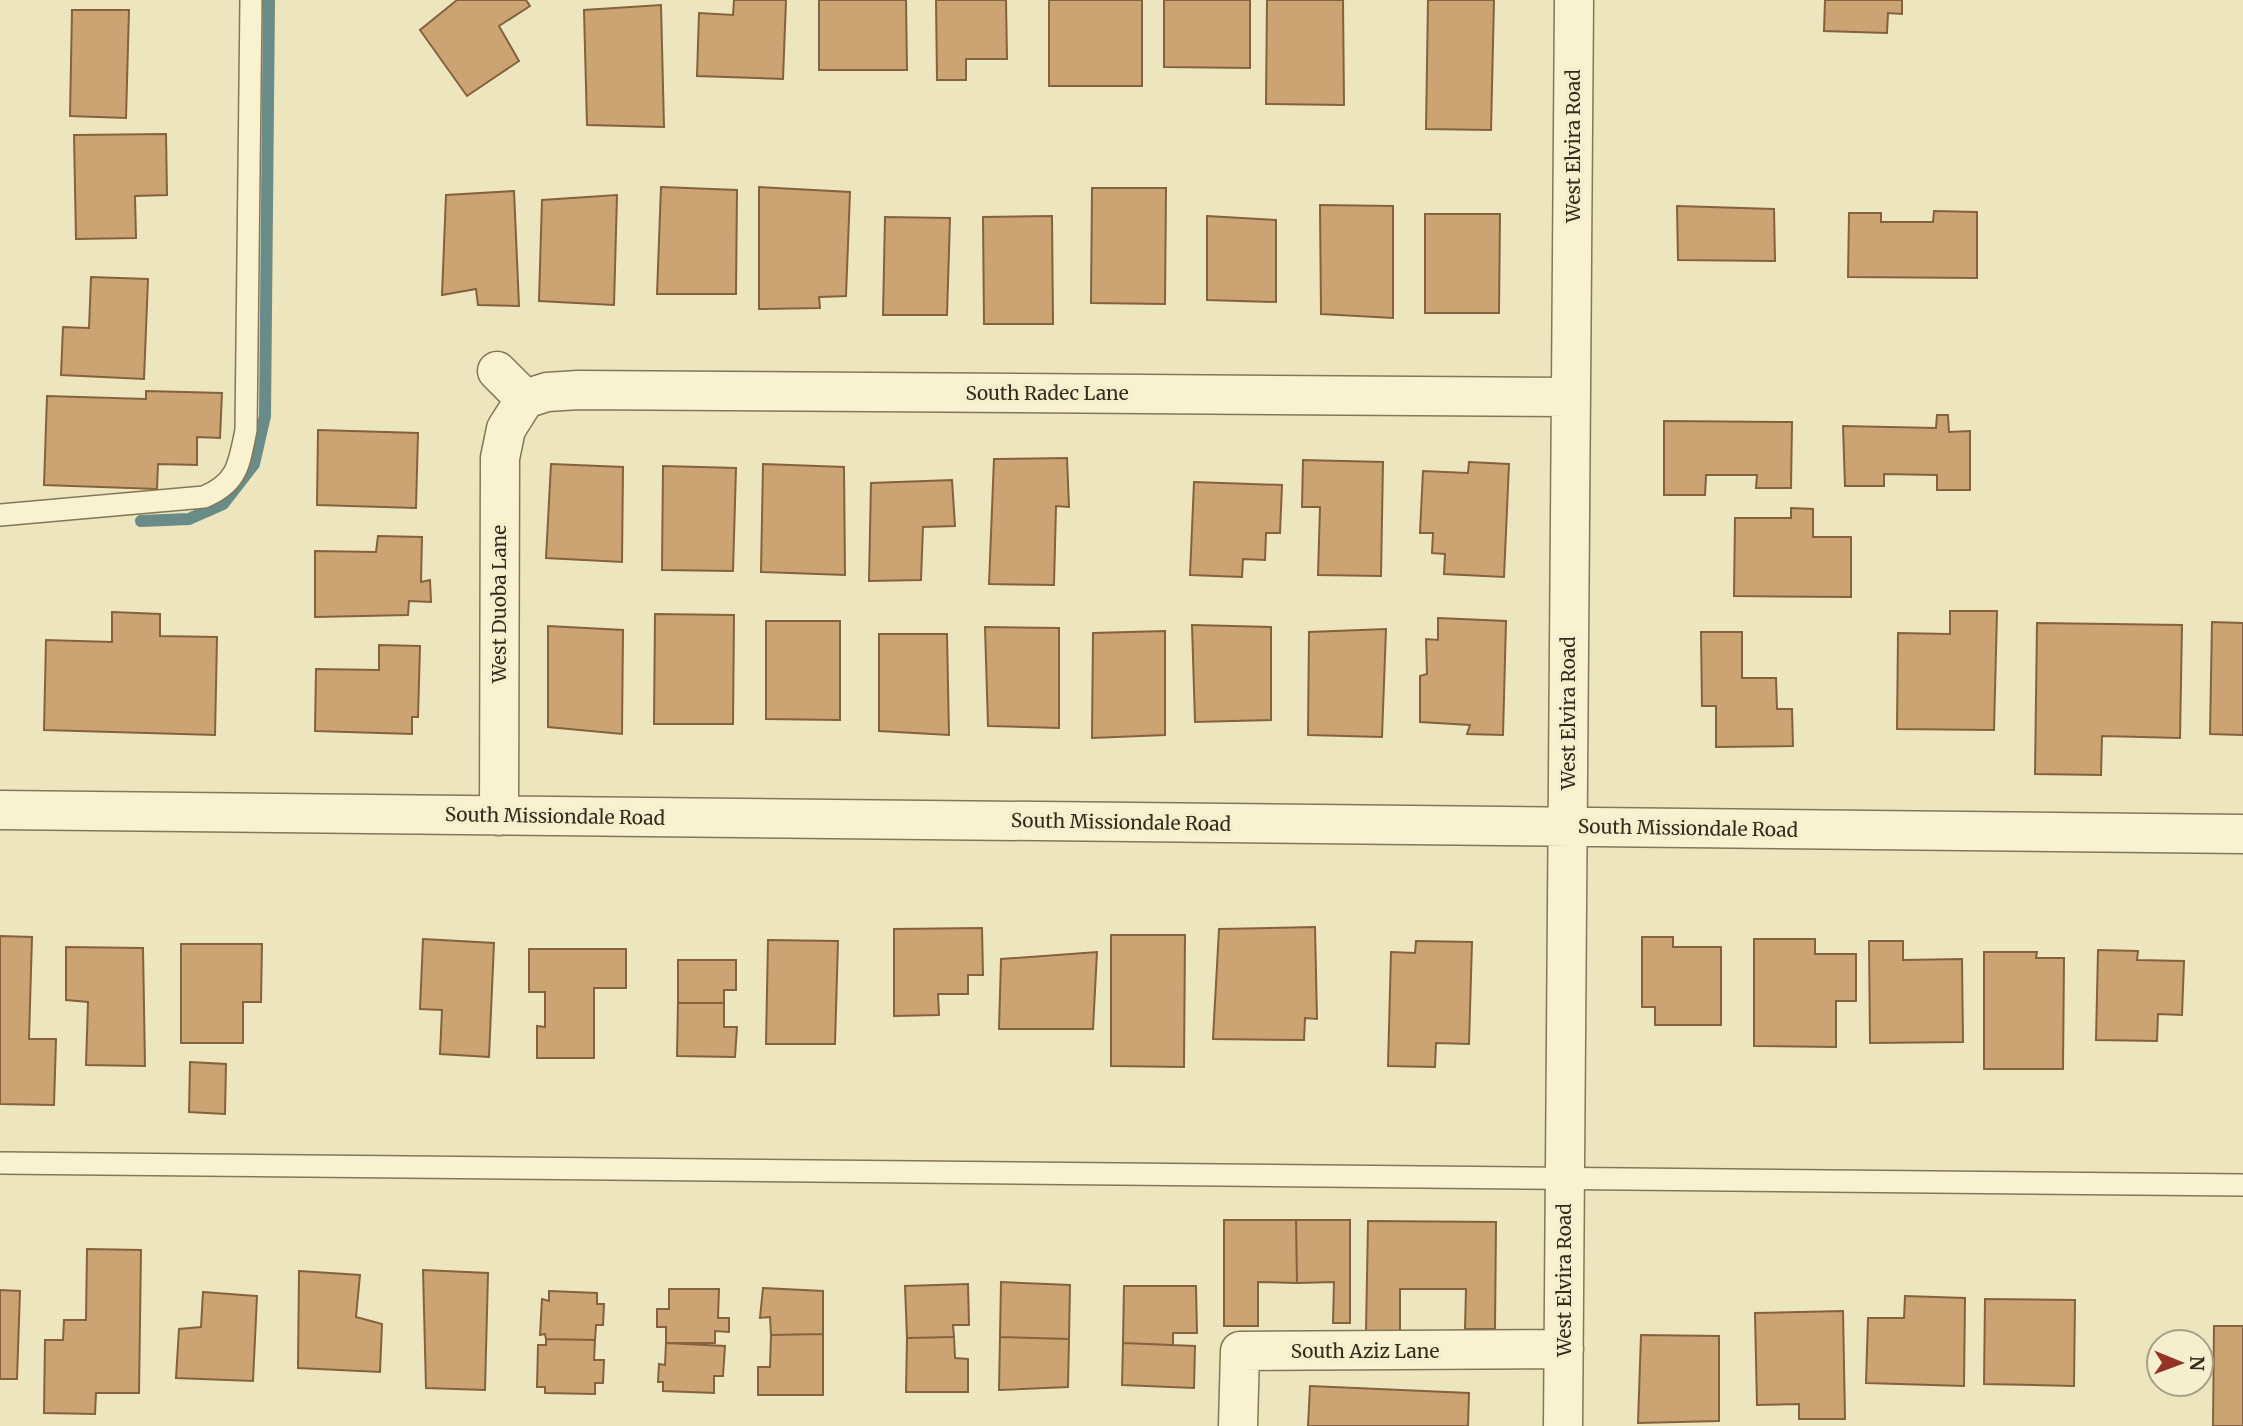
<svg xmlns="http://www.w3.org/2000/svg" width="2243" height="1426" font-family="Merriweather,serif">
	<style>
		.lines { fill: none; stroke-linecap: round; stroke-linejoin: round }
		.stream { stroke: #698c88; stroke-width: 12 }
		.building { fill: #cca474; stroke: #84623d; stroke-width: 2 }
		.service-casing { stroke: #857657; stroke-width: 24 }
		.minor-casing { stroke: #857657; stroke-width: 41 }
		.service { stroke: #f8f2d1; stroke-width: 21 }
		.minor { stroke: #f8f2d1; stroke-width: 38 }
		.labels { text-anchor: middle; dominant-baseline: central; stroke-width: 7; stroke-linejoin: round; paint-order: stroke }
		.street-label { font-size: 19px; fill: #352b1c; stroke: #f5efce }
	</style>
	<rect width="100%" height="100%" fill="#ede5be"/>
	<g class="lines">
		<path class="stream" d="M141 521 189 519 223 504 254 464 265 416 269 0"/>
	</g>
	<path class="building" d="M457 0H526L530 6 499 26 519 61 467 96 420 30Z
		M734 0H786L783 79 697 76 699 13 733 15Z
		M819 0H906L907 70H819Z
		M936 0H1006L1007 59H966V80H937Z
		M1049 0H1142V86H1049Z
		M1164 0H1250V68L1164 67Z
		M1267 0H1343L1344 105 1266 104Z
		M1428 0H1494L1491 130 1426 129Z
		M1825 0H1902V14L1888 13 1887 33 1824 31Z
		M661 5 664 127 587 125 584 10Z
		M72 10H129L126 118 70 116Z
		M166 134 167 195 135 196 136 238 76 239 74 135Z
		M661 187 737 190 736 294H657Z
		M759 187 850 192 846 296 819 297 820 308 759 309Z
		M1092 188H1166L1165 304 1091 303Z
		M514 191 519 306 478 305 476 289 442 295 446 195Z
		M617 195 614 305 539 301 542 200Z
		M1320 205 1393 206V318L1321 314Z
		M1677 206 1774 209 1775 261 1678 260Z
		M1934 211 1977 212V278L1848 277 1849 213H1881V222H1933Z
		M1425 214H1500L1499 313H1425Z
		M1052 216 1053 324H984L983 217Z
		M1207 216 1276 220V302L1207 300Z
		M885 217 950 218 947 315H883Z
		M91 277 148 279 144 379 61 375 63 327 89 328Z
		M146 391 222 393 220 438 197 437V465L158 464 157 489 44 485 47 396 146 399Z
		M1937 415H1948L1949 432 1970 431V490H1937V475L1884 474V486H1845L1843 426 1936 428Z
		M1664 421 1792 422 1791 488H1756L1757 475H1706L1705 495H1664Z
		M318 430 418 433 416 508 317 505Z
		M1067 458 1069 507 1056 506 1054 585 989 584 994 459Z
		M1303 460 1383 462 1381 576 1318 575 1320 507H1302Z
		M1469 462 1509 464 1504 577 1444 574 1445 554 1432 553 1433 533H1420L1423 471 1468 473Z
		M551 464 623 467 622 562 546 558Z
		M763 464 844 467 845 575 761 572Z
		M663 466 736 468 733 571 662 570Z
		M952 480 955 526 923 527 921 580 869 581 871 483Z
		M1194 482 1282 485 1280 533H1266L1265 560 1243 559 1242 577 1190 575Z
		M1791 508 1813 509V537H1851V597L1734 596 1735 518H1791Z
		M378 536 422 537 421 582 430 580 431 602 409 601 408 615 315 617V551L376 552Z
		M1950 611H1997L1994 730 1897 729 1898 633 1950 634Z
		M112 612 160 614V636L217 637 215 735 44 730 46 640 112 642Z
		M655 614 734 615 733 724H654Z
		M1438 618 1506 621 1503 735 1467 734 1470 725 1420 722V676L1427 674 1426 639 1438 640Z
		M766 621H840V720L766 719Z
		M2212 622 2243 623V735L2210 734Z
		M2037 623 2182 625 2180 738 2102 736 2101 775 2035 774Z
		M1192 625 1271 627V720L1195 722Z
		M548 626 623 630 622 734 548 727Z
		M985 627 1059 628V728L988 726Z
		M1386 629 1382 737 1308 735 1309 632Z
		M1165 631V735L1092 738 1093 633Z
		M1701 632H1742V678H1776L1777 709H1792L1793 746 1716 747V706H1702Z
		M879 634H947L949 735 879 731Z
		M379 645 420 646 418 717H412V734L315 731 316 669 379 670Z
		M1315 927 1317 1019 1305 1018 1304 1040 1213 1039 1219 929Z
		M982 928 983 975H968V994H938L939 1015 894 1016V929Z
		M1111 935H1185L1184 1067 1111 1066Z
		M0 936 32 937 29 1039H56L54 1105 0 1104Z
		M1642 937H1673V947H1721V1025H1655V1007H1642Z
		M423 939 494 943 489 1057 440 1054 442 1010 420 1009Z
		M1754 939H1815V954H1856V1001H1836V1047L1754 1046Z
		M768 940 838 941 835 1044H766Z
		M1416 941 1472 942 1469 1044 1436 1043 1435 1067 1388 1066 1391 952 1415 953Z
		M1869 941H1903V960L1962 959 1963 1042 1870 1043Z
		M181 944H262L261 1002H243V1043H181Z
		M66 947 143 948 145 1066 86 1065 88 1002 66 1000Z
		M529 949H626V988H594V1058H537V1026L545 1027V992H529Z
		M2098 950 2138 951 2137 960 2184 961 2182 1015 2158 1014 2157 1041 2096 1040Z
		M1097 952 1093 1029H999L1001 959Z
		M1984 952H2037L2036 958H2064L2063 1069H1984Z
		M678 960H736V990H724V1003H678Z
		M678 1003H724V1027H737L735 1057 677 1056Z
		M190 1062 226 1064 225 1114 189 1112Z
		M1224 1220H1296L1297 1283 1258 1282V1326H1224Z
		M1296 1220H1350V1323H1333L1334 1282 1297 1283Z
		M1368 1221 1496 1222 1495 1329H1465L1466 1289H1400V1333L1366 1332Z
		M87 1249 141 1250 139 1393H96L95 1414 44 1413 45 1340H63L64 1320H86Z
		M423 1270 488 1273 485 1390 426 1388Z
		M299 1271 360 1275 356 1317 382 1324 380 1372 298 1368Z
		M1001 1282 1070 1285 1069 1339 1000 1337Z
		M968 1284 969 1325H953L954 1337 907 1338 905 1286Z
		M1124 1286H1196L1197 1333H1173V1345L1123 1343Z
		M763 1288 823 1291V1334L771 1335 770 1317 760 1318Z
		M669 1289H719L718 1318H729V1332L715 1331V1343H666V1327H657V1309H669Z
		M0 1290 20 1291 17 1379H0Z
		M549 1291 597 1293V1304H604L603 1325H596L595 1340 546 1339 545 1334 540 1335 542 1299 549 1301Z
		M203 1292 257 1296 253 1381 176 1378 179 1329 201 1327Z
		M1905 1296 1965 1298 1964 1386 1866 1383 1868 1318H1904Z
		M1985 1299 2075 1300 2074 1386 1984 1384Z
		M1843 1311 1845 1419H1799V1404L1757 1405 1755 1313Z
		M2214 1326H2243V1426H2213Z
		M823 1334V1395H758V1367H770L771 1335Z
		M1641 1335 1719 1336V1421L1638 1423Z
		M954 1337 955 1358 968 1359V1392H906L907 1338Z
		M1000 1337 1069 1339 1068 1387 999 1390Z
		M546 1339 595 1340 594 1360H604L603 1383H595V1394L545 1393V1387H537L538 1345H546Z
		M666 1343 725 1346 723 1376H714V1393L663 1391V1382H658L659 1364 665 1365Z
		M1123 1343 1195 1346 1194 1388 1122 1385Z
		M1310 1386 1469 1393 1468 1426H1308Z"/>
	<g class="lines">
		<g class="service-casing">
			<path id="service" d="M0 515 204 497C238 483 239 464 246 430L251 0
				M0 1163 2243 1185"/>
		</g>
		<g class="minor-casing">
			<path id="minor" d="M497 371 525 399
				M0 810 2243 834
				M499 816 500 458 506 429 525 399 547 392 578 390 1571 397
				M1238 1426 1240 1351 1564 1349
				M1563 1426 1574 0"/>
		</g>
		<use href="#service" class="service"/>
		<use href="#minor" class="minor"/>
	</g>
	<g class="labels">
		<g class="street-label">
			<text transform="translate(1573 146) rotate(-90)">West Elvira Road</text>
			<text x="1047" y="393">South Radec Lane</text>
			<text transform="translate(499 604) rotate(-90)">West Duoba Lane</text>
			<text transform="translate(1568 713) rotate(-90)">West Elvira Road</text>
			<text transform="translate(555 816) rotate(1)">South Missiondale Road</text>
			<text transform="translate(1121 822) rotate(1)">South Missiondale Road</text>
			<text transform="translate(1688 828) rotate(1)">South Missiondale Road</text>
			<text transform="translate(1564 1280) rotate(-90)">West Elvira Road</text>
			<text x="1365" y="1351">South Aziz Lane</text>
		</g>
	</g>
	<g transform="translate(2180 1363) rotate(91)"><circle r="33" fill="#f5efce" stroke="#a8a187" stroke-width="2"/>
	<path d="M0-5L12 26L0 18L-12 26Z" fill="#943427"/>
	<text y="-10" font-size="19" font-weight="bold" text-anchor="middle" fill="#352b1c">N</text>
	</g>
</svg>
